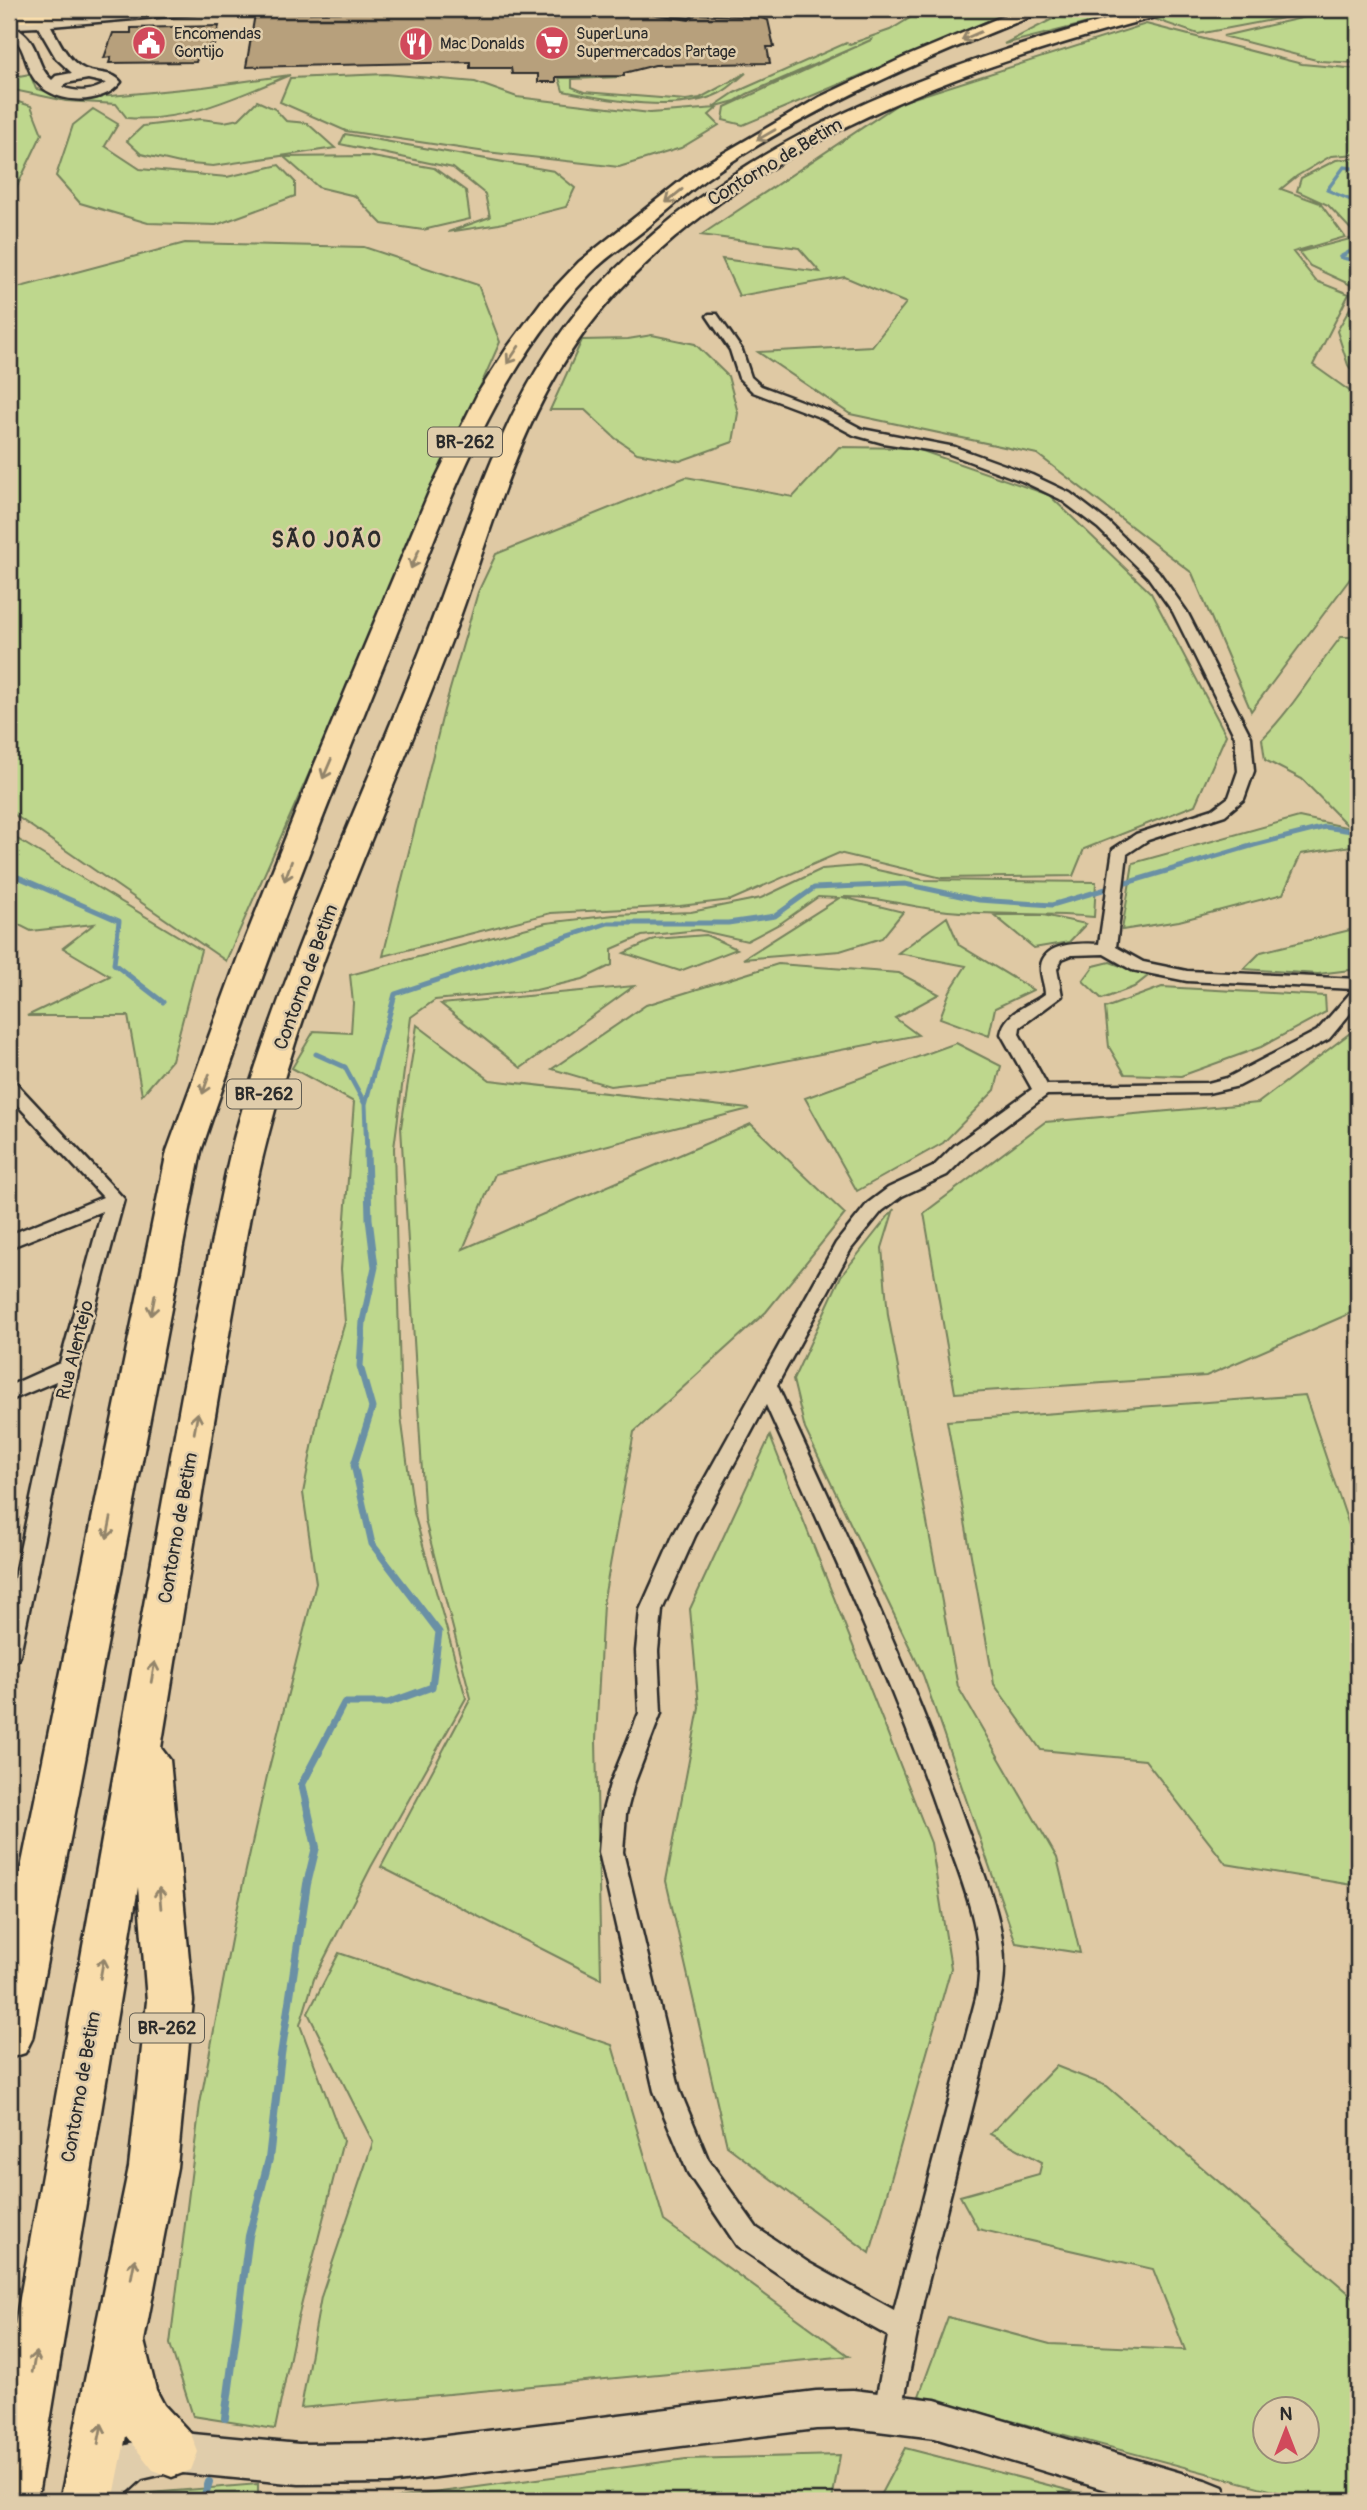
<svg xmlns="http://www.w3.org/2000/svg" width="1367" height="2510" font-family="Pangolin,sans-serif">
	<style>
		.green { fill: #bed78d; stroke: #74815c; stroke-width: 2; fill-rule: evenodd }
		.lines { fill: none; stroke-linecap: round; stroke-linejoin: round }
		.stream-far3 { stroke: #6b90a5; stroke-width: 3.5 }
		.stream-far2 { stroke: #6b90a5; stroke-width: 5 }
		.stream-far1 { stroke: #6b90a5; stroke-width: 7 }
		.stream { stroke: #6b90a5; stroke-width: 8 }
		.building { fill: #b7a07b; stroke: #2b2b2b; stroke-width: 2 }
		.street-casing { stroke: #2b2b2b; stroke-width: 5 }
		.secondary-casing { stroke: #2b2b2b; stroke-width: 5 }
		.highway-casing { stroke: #2b2b2b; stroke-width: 5 }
		.street { fill: #e0cdab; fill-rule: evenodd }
		.secondary { fill: #e0cdab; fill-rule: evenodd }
		.highway { fill: #f9ddab; fill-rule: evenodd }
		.oneway { stroke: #92846b }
		.labels { text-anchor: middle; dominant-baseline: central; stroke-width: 5; stroke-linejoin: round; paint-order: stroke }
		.far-poi-label { font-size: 16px; fill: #2b2b2b; stroke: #e0cdab; text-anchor: start }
		.shield { fill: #e0cdab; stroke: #615c51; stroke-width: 2 }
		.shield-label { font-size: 18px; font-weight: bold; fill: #2b2b2b }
		.street-label { font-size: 19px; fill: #2b2b2b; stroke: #e0cdab }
		.far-district-label { font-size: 21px; font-weight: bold; letter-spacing: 2px; fill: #2b2b2b; stroke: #e0cdab }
	</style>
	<rect width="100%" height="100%" fill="#dfc9a4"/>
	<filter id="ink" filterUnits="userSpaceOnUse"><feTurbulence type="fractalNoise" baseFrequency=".0143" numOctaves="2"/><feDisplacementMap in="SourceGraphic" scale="14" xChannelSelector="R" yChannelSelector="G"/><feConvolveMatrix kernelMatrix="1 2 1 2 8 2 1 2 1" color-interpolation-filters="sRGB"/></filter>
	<g filter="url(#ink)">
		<path class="green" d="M918 9H1017L743 125 723 120 725 107 873 39 747 94 735 101 713 107 734 93 846 43 850 44 890 30 918 13Z
			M1072 9H1144L1004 44Z
			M1180 9H1314L1309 13 1198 34 1148 17Z
			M1326 9H1358V63L1320 61 1223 36 1323 13Z
			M1146 24 1302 64 1358 69V154L1331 156 1297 176 1281 189 1320 203 1345 237 1293 252 1316 281 1349 294 1313 365 1358 397V568L1251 711 1192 573 1037 454 850 414 758 352 872 346 906 303 845 277 739 296 722 259 820 272 799 248 701 235 901 102Z
			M746 73C738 79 730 88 720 93 678 114 608 100 563 91L559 78 621 77 572 79V87L584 92 686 100 700 98Z
			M9 74 19 76 30 74 36 89 72 97 111 96 203 87 290 75C238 96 184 123 127 118L116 104 66 101 9 89Z
			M386 74 475 82 517 97 650 113 717 108 709 115 719 125 681 148 619 167 486 152 346 131 280 102 290 78Z
			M9 99 31 106 42 134 9 203Z
			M257 101 275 109 286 121 307 123 335 148 213 166 180 163 141 154 127 141 143 126 201 119 224 122 239 119Z
			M93 109 118 124 105 146 140 169 227 177 279 165 295 182V196L216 225 148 223 80 203 56 176 73 125Z
			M345 134 554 171 575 188 566 207 499 224 448 232 490 217 485 194 453 168 340 144Z
			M367 156 434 168 466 191 470 219 423 230 382 224 355 196 318 187 284 157Z
			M1358 158V379L1348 365 1337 331 1353 303 1351 285 1310 266 1299 252 1358 237 1328 205 1297 191 1301 178 1336 160Z
			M185 243 364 247 478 285 500 342 226 961 9 811V290Z
			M652 335 695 344 728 376 738 413 733 442 680 461 637 453 615 438 585 410H550L582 340 628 339Z
			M839 447 914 448 1049 495 1151 593 1226 735 1195 805 1084 849 1073 876 942 878 839 853 731 900 680 906 551 913 383 956 444 710 478 592 496 554 686 477 793 497Z
			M1341 637H1358V815L1347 825 1302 779 1265 760 1262 739C1294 707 1313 672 1341 637Z
			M1299 817 1350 828 1358 821V845L1301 854 1283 894 1179 921 1122 930 1133 863Z
			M9 834 201 950 172 1060 142 1095 128 1016H27L110 976 63 948 94 924 31 931 9 920Z
			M859 866 923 880 1096 882 1094 917C1045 912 997 916 948 911 912 908 879 896 842 897L903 912 882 938 840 951 743 959 839 898 818 897 781 923 747 941 698 930 642 936 612 949V965L583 979 536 990 435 1000 411 1017 394 1148 401 1416 414 1513 466 1698 371 1867 314 1979 300 2025 343 2141 298 2318 275 2429 193 2416 170 2344 200 2104 234 1924 267 1776 316 1583 303 1493 320 1407 345 1322 341 1269 354 1102 292 1068 314 1031 351 1033 353 1003 350 975 546 923 614 915 691 912 761 898 822 869Z
			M994 915H1043L1086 924 1069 942 1034 948Z
			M947 917 959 945 1033 990 995 1008 989 1036 940 1018 950 991 966 966 898 953Z
			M1358 928V969L1318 974 1244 969 1261 952Z
			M706 935 737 949 680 971 624 953 655 939Z
			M1110 962 1148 976 1134 987 1102 999 1083 981 1094 966Z
			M778 964 899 973 939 994 895 1018 918 1035 723 1073 610 1086 552 1069 646 1005Z
			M634 986 521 1068 441 1004Z
			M1162 987 1325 996 1326 1012 1261 1047 1181 1076 1125 1074 1109 1047 1105 1008Z
			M417 1025 490 1080 749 1109 495 1174 463 1249 751 1124 845 1214 766 1312 634 1432 603 1604 596 1740 601 1979 381 1867 471 1698 425 1520 401 1127Z
			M1358 1027V1310L1206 1376 955 1393 924 1213 1045 1122 1258 1103Z
			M956 1043 1001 1066 995 1090 943 1143 857 1191 805 1098Z
			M894 1209 882 1248 888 1315 958 1687 1057 1858 1080 1953 1016 1943 923 1675 805 1429 793 1380 841 1276Z
			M1305 1395 1358 1552V1886L1226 1864 1145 1760 1041 1750 994 1684 947 1421Z
			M770 1436 931 1843 951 1968 870 2253 727 2146 666 1881 699 1708 690 1609Z
			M339 1953 612 2045 664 2221 849 2356 301 2408 321 2297 373 2142 308 2013Z
			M1056 2066 1107 2086 1358 2301V2501H1311L919 2396 948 2317 1050 2344 1185 2350 1153 2269 978 2229 960 2196 1039 2174 1042 2162 990 2134ZM1266 2408H1308V2450H1266Z
			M905 2448 1110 2501H877Z
			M840 2455 832 2501H374L686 2459Z
			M258 2484V2501H114L115 2496Z"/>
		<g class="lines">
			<path class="stream-far3" d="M1358 169 1344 167 1327 190 1358 203
				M1358 247 1340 257 1358 262"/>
			<path class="stream-far2" d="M9 873 119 921 114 964 163 1002
				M316 1054 345 1067 365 1104
				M367 1153 365 1104 395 994 608 923H728L775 916 814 888 905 884 979 900 1052 905 1254 845 1325 827 1358 832"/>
			<path class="stream-far1" d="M318 1753 344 1703H388L432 1687 439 1632 372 1544 354 1465 372 1408 360 1366 363 1321 375 1267 369 1219 367 1151"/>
			<path class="stream" d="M225 2418 249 2236 269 2159 281 2055 307 1884 316 1847 302 1784 319 1752
				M203 2501 209 2482"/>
		</g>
		<path class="building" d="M547 9H632L636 12 689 20 696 14 758 17 768 20 774 47H767L770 63 655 65 624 73V76L556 77V82H538V74H512L511 68H470V62L246 67 255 14Z
			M219 26 214 45H209L206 56H198L196 62 109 63 111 57 104 58 113 33H131V28Z"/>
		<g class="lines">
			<g class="street-casing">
				<path id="street" d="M635 9H665L694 14 689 17Z
					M709 314H717L742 350 751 377 761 386 830 412 862 429 955 447 1032 475 1070 493 1108 522 1158 571 1187 612 1251 737 1254 771 1244 799 1225 815 1148 840 1127 854 1116 947 1143 962 1187 971 1358 979V1004L1329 1039 1239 1086 1208 1093 1047 1095 969 1153 947 1175 902 1196 882 1211 851 1249 777 1385C844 1530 913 1675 966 1826 985 1877 1012 1935 1002 1991L923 2302 902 2411 898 2420 888 2424 878 2420 874 2411 888 2336 789 2281 737 2246 688 2173 654 2091 599 1852 602 1814 610 1784 639 1713 636 1651 640 1610 673 1536 836 1243 868 1203 888 1188 933 1167 955 1145 1032 1089 1001 1034C1005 1011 1029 1006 1045 994 1045 985 1040 976 1041 966 1044 942 1081 943 1099 944L1113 849 1136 834 1213 809 1229 797 1238 771 1235 737 1173 612 1148 577 1098 528 1060 499 1022 481 947 453 883 443 854 435 822 418 753 392 739 378 730 350 707 316ZM1104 954 1132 970 1187 981 1354 989 1317 1031 1227 1078 1208 1083 1047 1085 1019 1034 1020 1027 1062 996 1057 969 1062 959 1072 955ZM766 1405C828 1543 892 1680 941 1823 960 1877 989 1939 976 1998L894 2310 809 2263 757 2228 708 2159 680 2091 623 1852 626 1814 634 1784 661 1713 658 1651 662 1610 695 1536Z
					M9 1081 15 1082 124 1199 79 1367 20 1654 17 1660 9 1662V1602L56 1381 9 1401V1386L60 1363 102 1211 9 1248V1235L103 1197 9 1096Z"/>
			</g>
			<g class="secondary-casing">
				<path id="secondary" d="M158 9H211L204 13 51 26C60 43 70 66 90 71 102 74 113 72 121 82 102 107 50 105 33 77 24 62 25 44 9 35V21ZM38 27 56 58 72 73 56 76 52 80C34 65 41 42 16 28ZM88 79 106 83C93 92 77 93 62 87L66 83Z
					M853 2390 935 2400 1208 2481 1223 2487 1229 2501H1142L935 2438 853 2428 816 2429 389 2483 299 2484 172 2472 142 2479 118 2501H70L76 2487 97 2462 116 2448 172 2432 299 2444 389 2443 816 2391Z"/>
			</g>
			<g class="highway-casing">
				<path id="highway" d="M64 9H136L128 14 9 23V13Z
					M1020 9H1042L1040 13C925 59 807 108 706 179 686 194 667 211 648 227 629 243 607 256 590 274 491 376 446 511 394 640 325 809 259 978 201 1151L32 2039 25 2053 9 2058V1927L167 1151 238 957 314 766 430 490 478 393 507 348 542 301 579 262 693 171 820 97 903 58Z
					M1146 9H1172L1170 13C973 65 777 131 630 279 526 383 502 504 453 636 390 802 312 964 268 1136 252 1196 243 1257 232 1318 206 1461 185 1604 161 1748L170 1760 193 2001 177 2167 144 2341 156 2390 164 2405 191 2434 198 2452 191 2470 172 2477 153 2470 126 2436 113 2501H60L129 2167 147 2001 138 1887 37 2501H9V2360C54 2106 100 1853 145 1599 166 1484 186 1369 209 1254 218 1213 225 1171 236 1131 282 969 355 815 417 659 468 533 499 398 592 294 736 134 943 63 1146 9Z"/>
			</g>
			<use href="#street" class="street"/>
			<use href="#secondary" class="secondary"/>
			<use href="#highway" class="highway"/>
		</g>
		<defs><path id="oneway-shaft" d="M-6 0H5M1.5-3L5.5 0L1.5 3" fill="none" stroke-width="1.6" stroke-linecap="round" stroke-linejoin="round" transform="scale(1.75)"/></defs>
		<g class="oneway">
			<use href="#oneway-shaft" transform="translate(971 36) rotate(156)"/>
			<use href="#oneway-shaft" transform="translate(766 135) rotate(150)"/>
			<use href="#oneway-shaft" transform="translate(674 196) rotate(141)"/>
			<use href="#oneway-shaft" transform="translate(513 355) rotate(124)"/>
			<use href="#oneway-shaft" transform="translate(415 559) rotate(113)"/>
			<use href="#oneway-shaft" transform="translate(327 769) rotate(113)"/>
			<use href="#oneway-shaft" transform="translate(288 871) rotate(110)"/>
			<use href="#oneway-shaft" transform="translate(206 1084) rotate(109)"/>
			<use href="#oneway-shaft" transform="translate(153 1305) rotate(101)"/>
			<use href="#oneway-shaft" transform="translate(196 1423) rotate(-80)"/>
			<use href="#oneway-shaft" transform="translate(109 1528) rotate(101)"/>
			<use href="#oneway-shaft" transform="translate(153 1672) rotate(-80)"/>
			<use href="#oneway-shaft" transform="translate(160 1898) rotate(-95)"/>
			<use href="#oneway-shaft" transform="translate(102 1968) rotate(-80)"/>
			<use href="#oneway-shaft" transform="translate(133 2269) rotate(-79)"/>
			<use href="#oneway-shaft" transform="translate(34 2362) rotate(-80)"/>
			<use href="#oneway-shaft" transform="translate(100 2434) rotate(-79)"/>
		</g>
	</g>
	<defs>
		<g id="civic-disc" transform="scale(1.75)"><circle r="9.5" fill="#d1495b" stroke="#e0cdab"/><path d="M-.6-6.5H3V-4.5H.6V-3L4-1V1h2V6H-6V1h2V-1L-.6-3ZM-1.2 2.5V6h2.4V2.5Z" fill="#fff"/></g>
		<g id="supermarket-disc" transform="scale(1.75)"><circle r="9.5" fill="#d1495b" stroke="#e0cdab"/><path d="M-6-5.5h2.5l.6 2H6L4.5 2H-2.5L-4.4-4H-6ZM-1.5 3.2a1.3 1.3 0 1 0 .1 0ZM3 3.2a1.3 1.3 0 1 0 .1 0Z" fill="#fff"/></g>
		<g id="restaurant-disc" transform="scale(1.75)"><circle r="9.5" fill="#d1495b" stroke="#e0cdab"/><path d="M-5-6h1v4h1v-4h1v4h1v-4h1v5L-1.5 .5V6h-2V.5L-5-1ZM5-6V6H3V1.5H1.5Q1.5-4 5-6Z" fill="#fff"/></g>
	</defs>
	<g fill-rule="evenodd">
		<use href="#civic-disc" x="149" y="43"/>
		<use href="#supermarket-disc" x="552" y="43"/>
		<use href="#restaurant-disc" x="416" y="44"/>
	</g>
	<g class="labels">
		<g class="far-poi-label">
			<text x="174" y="34">Encomendas<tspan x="174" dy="18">Gontijo</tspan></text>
			<text x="576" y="34">SuperLuna<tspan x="576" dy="18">Supermercados Partage</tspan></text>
			<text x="440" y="44">Mac Donalds</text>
		</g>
		<g class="shield">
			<rect x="428" y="427.5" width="74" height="29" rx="5"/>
			<rect x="227" y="1079.5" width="74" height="29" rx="5"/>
			<rect x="130" y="2013.5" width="74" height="29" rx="5"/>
		</g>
		<g class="shield-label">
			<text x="465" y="442">BR-262</text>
			<text x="264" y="1094">BR-262</text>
			<text x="167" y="2028">BR-262</text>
		</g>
		<g class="street-label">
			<text transform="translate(775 162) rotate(-31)">Contorno de Betim</text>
			<text transform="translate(306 977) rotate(-70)">Contorno de Betim</text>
			<text transform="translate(75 1350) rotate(-76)">Rua Alentejo</text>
			<text transform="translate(178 1528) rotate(-80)">Contorno de Betim</text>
			<text transform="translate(81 2087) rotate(-80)">Contorno de Betim</text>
		</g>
		<g class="far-district-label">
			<text x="327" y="540">SÃO JOÃO</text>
		</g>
	</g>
	<rect width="1367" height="2510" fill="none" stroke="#e0cdab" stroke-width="35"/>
	<rect x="18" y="18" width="1332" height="2475" fill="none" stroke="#2b2b2b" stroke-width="2.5" filter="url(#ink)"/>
	<g transform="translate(1286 2430)"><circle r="33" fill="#e0cdab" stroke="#988c78" stroke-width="2"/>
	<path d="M0-5L12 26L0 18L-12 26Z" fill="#d1495b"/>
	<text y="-10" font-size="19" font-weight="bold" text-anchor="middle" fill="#2b2b2b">N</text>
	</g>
</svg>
